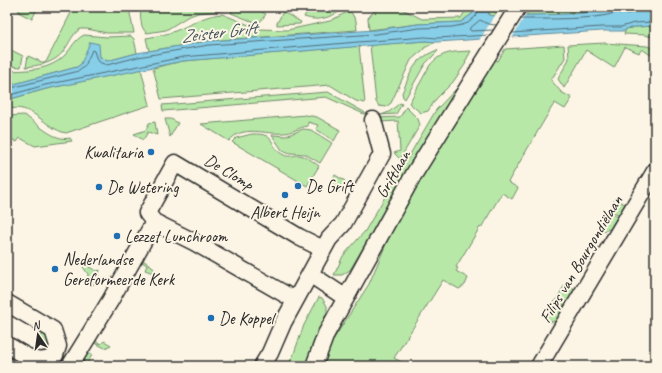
<svg xmlns="http://www.w3.org/2000/svg" width="662" height="373" font-family="Caveat,sans-serif">
	<style>
		.green { fill: #b8e8a8; stroke: #728a6a }
		.water { fill: #87cee8; stroke: #628d9c }
		.pier { fill: #fcf5e5 }
		.lines { fill: none; stroke-linecap: round; stroke-linejoin: round }
		.shore { stroke: #506c77; stroke-width: 1 }
		.minor-casing { stroke: #2b2b2b; stroke-width: 19 }
		.minor { stroke: #fcf5e5; stroke-width: 16 }
		.poi-dot { fill: #1f6fb2; stroke: #fcf5e5; stroke-width: 1.5 }
		.labels { text-anchor: middle; dominant-baseline: central; stroke-width: 4; stroke-linejoin: round; paint-order: stroke }
		.poi-label { font-size: 17px; fill: #2b2b2b; stroke: #fcf5e5; text-anchor: start }
		.street-label { font-size: 17px; fill: #2b2b2b; stroke: #fcf5e5 }
		.water-label { font-size: 18px; font-style: italic; fill: #42545a; stroke: #fcf5e5 }
	</style>
	<rect width="100%" height="100%" fill="#fcf5e5"/>
	<filter id="ink" filterUnits="userSpaceOnUse"><feTurbulence type="fractalNoise" baseFrequency=".025" numOctaves="2"/><feDisplacementMap in="SourceGraphic" scale="8" xChannelSelector="R" yChannelSelector="G"/><feConvolveMatrix kernelMatrix="1 2 1 2 8 2 1 2 1" color-interpolation-filters="sRGB"/></filter>
	<g filter="url(#ink)">
		<path class="green" d="M17 7H38L32 19 20 13Z
			M74 7H131L130 14 134 33H107L87 29H80C72 35 70 42 65 49 56 63 41 65 26 67L28 56 44 63 46 62Z
			M141 7H220L226 10 198 13 187 17 166 30 147 33C140 29 140 15 141 7Z
			M234 7H253L266 14 260 22 256 23 231 13Z
			M309 7H349C332 15 323 23 304 17Z
			M376 7H398L422 19 461 18 468 7H476L472 14 461 22 418 24 369 30 368 18 374 11H376Z
			M488 7H500L494 16 489 15Z
			M531 7H612L611 10 609 11 549 15H526Z
			M283 12 301 22 300 24 277 25V23Z
			M347 12H351L356 21 357 30 209 41 149 51 146 38C158 36 169 34 180 29 194 23 206 15 222 14L259 29 287 30 330 21Z
			M655 26V38L645 35 624 34 626 29 635 27Z
			M84 35 107 37 131 36 134 39 137 53 107 61 100 57 98 52 77 67 7 86V71C29 70 49 71 65 55 73 47 73 41 84 35Z
			M425 41 436 42 424 48V49L411 60 391 103 386 107 379 106 376 102 370 45Z
			M605 43 647 46 655 49V58L642 49 639 53 625 47 614 68 586 50 564 88 558 79 569 59 568 45Z
			M564 45 565 58 551 80 561 92 572 98 565 109 555 103 552 107 508 182 518 188 512 199 502 193 481 228 480 227 456 267 458 268 456 271 468 278 465 285 459 289 443 280 394 358 409 366H321L329 346 369 284 400 211 493 58 498 61 505 49Z
			M359 46 365 103 356 101 330 85 161 99 153 68 183 61Z
			M7 48 23 56 21 67 7 66Z
			M437 50 438 51 425 64 405 99 403 97 402 93C412 70 413 60 437 50Z
			M471 51 465 62 466 63 453 82 436 99 428 111 421 113 409 103 430 65C442 51 454 52 471 51Z
			M141 69 150 105 66 133C45 129 31 101 7 110V100L46 89Z
			M464 79 350 270 342 275H334L343 256 365 231 436 110 458 87Z
			M328 92 364 112 366 115 326 97 163 111 162 105Z
			M400 103 402 104 396 114 381 115 389 112Z
			M406 107 418 119 420 125 400 159 394 153 400 151 398 121 379 122 377 118 400 117Z
			M24 115C37 123 54 142 70 138L72 141 35 146 20 138 17 142 7 136V116Z
			M306 115 317 117 340 130 334 141 316 129 318 125 308 122V126C299 127 292 133 284 133 265 135 243 124 229 141L201 124Z
			M165 119H171L178 123 170 137Z
			M155 122 157 135 148 132 143 140 134 134 146 130 149 123Z
			M303 129 311 130 332 143 320 163 305 154 290 153 282 150 272 135 286 136Z
			M252 134C279 133 267 147 284 155 288 157 292 156 297 155 306 155 312 161 319 166L307 186 232 142 236 138Z
			M335 175 345 181 338 193 328 187Z
			M615 199 625 204 619 215 612 211 615 207 612 205Z
			M611 213 617 217 610 229 602 231 598 229 602 222 604 224 610 214Z
			M141 259 152 266 154 270 153 273 145 270 147 265 140 261Z
			M84 263H90L89 267 97 271 100 270 98 279 93 285 89 284 87 282 88 274 83 267Z
			M566 283 569 287 570 286 575 289 565 305 556 300Z
			M319 297 322 298 327 306V312L314 341 307 366H287L293 356 304 325Z
			M555 301 564 306 556 321 550 322 545 319 549 312H551L552 309 551 308Z
			M47 332 51 351 45 343 37 338Z
			M94 340 101 344 104 341 111 345 105 348 93 342Z
			M88 353 92 355 88 362 95 366H91L81 360 85 354Z"/>
		<path class="water" d="M476 7H488L489 15 494 16C524 15 554 15 584 13 592 12 604 13 611 10L612 7H619L622 10 655 7V26L635 27 626 29 625 31H602L437 42 425 41 183 61 46 89 7 100V86L77 67 81 64 90 42 99 44 100 57 107 61 137 53 209 41 375 30 418 24 461 22 472 14Z"/>
		<path class="pier" d="M496 14H526L511 40 478 42Z"/>
		<g class="lines">
			<path class="shore" d="M521 19C539 19 603 20 616 12 621 14 630 15 635 11L636 7
				M493 30 471 31 469 29 480 20 488 24 496 25
				M512 33 601 27H621L634 23 655 22
				M7 89 79 71 85 66 92 50 94 51 97 60 101 63 107 65 138 57 209 45 376 34 419 28 452 27 462 25 468 23 476 16 479 7
				M7 96 45 85 183 57 358 42 425 37 437 38 490 35"/>
			<g class="minor-casing">
				<path id="minor" d="M310 274 346 298
					M295 300 194 242 154 222 147 213 175 163 299 237 323 249
					M7 303 53 330 58 346 55 355
					M7 345C22 353 39 369 55 355
					M70 366 110 301 154 222
					M262 366 270 353 283 323 329 239 343 224 382 154 373 120
					M314 366 326 334 414 174 518 7
					M539 366 655 171"/>
			</g>
			<use href="#minor" class="minor"/>
		</g>
	</g>
	<g class="poi-dot">
		<circle cx="151" cy="152" r="4"/>
		<circle cx="298" cy="186" r="4"/>
		<circle cx="99" cy="187" r="4"/>
		<circle cx="285" cy="195" r="4"/>
		<circle cx="117" cy="236" r="4"/>
		<circle cx="55" cy="269" r="4"/>
		<circle cx="211" cy="318" r="4"/>
	</g>
	<g class="labels">
		<g class="poi-label">
			<text x="143" y="152" text-anchor="end">Kwalitaria</text>
			<text x="306" y="186">De Grift</text>
			<text x="107" y="187">De Wetering</text>
			<text x="285" y="212" text-anchor="middle">Albert Heijn</text>
			<text x="125" y="236">Lezzet Lunchroom</text>
			<text x="63" y="259">Nederlandse<tspan x="63" dy="20">Gereformeerde Kerk</tspan></text>
			<text x="219" y="318">De Koppel</text>
		</g>
		<g class="street-label">
			<text transform="translate(229 172) rotate(31)">De Clomp</text>
			<text transform="translate(393 174) rotate(-60)">Griftlaan</text>
			<text transform="translate(581 259) rotate(-59)">Filips van Bourgondiëlaan</text>
		</g>
		<g class="water-label">
			<text transform="translate(219 32) rotate(-7)">Zeister Grift</text>
		</g>
	</g>
	<rect width="662" height="373" fill="none" stroke="#fcf5e5" stroke-width="24"/>
	<rect x="12" y="12" width="638" height="349" fill="none" stroke="#2b2b2b" stroke-width="1.5" filter="url(#ink)"/>
	<g transform="translate(38 335) rotate(347)" stroke="#fcf5e5" stroke-width="3" paint-order="stroke">
	<path d="M0-3L7 15L0 10L-7 15Z" fill="#2b2b2b"/>
	<text y="-6" font-size="11" font-weight="bold" text-anchor="middle" fill="#2b2b2b">N</text>
	</g>
</svg>
